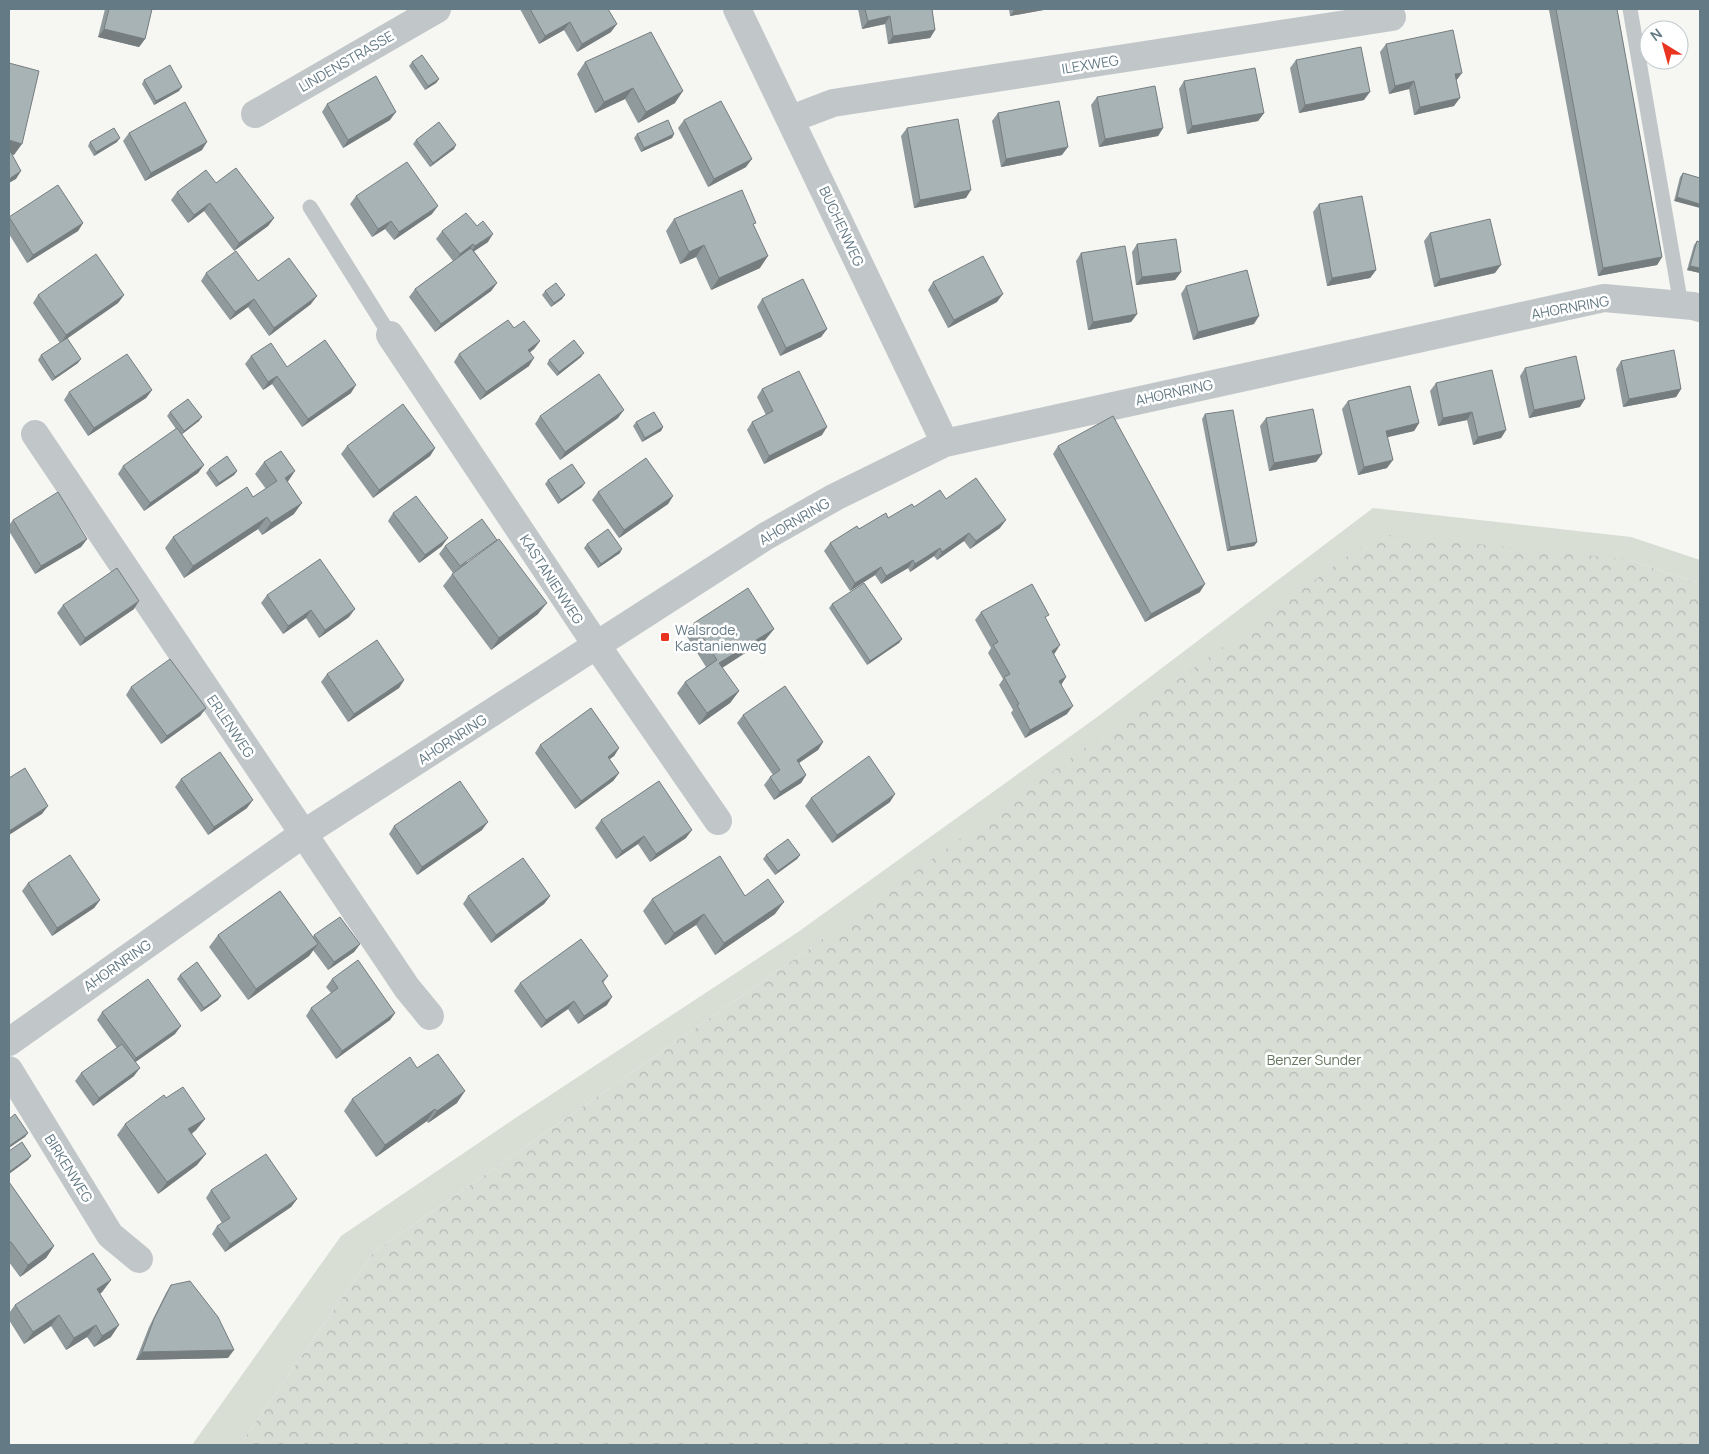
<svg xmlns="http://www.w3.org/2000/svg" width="1709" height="1454" font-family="Manrope,sans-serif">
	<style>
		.grass { fill: #d8ded4 }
		.forest { fill: url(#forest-crowns) }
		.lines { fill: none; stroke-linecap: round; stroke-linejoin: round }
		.service { stroke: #c1c7c9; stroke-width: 15 }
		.minor { stroke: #c1c7c9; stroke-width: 28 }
		.wall { fill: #909a9d }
		.shaded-wall { fill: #767d7f }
		.building { fill: #a8b3b6; stroke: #767d7f }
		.poi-dot { fill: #e93520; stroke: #fff; stroke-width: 2 }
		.labels { text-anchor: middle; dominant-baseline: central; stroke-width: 5; stroke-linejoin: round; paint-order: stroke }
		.street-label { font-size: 14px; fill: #647a85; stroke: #fff }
		.poi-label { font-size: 14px; fill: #647a85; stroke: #fff; text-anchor: start }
		.park-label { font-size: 14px; fill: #66775f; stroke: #fff }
	</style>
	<defs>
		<pattern id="forest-crowns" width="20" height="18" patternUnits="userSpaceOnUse" patternTransform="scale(1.25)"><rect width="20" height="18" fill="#d8ded4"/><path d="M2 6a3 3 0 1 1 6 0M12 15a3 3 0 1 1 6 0" fill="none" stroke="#b3b9b2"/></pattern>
	</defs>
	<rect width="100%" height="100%" fill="#f6f6f3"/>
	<path class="grass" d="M1373 508 1631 537 1700 560V584L1626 559 809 949 374 1252 240 1445H192L341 1236 511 1121 798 932 1100 715Z"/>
	<path class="forest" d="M1378 534 1626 559 1700 584V1445H240L374 1252 809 949Z"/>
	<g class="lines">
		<path class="service" d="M1630 9 1681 305
			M310 207 390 335"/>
		<path class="minor" d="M737 9 945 443
			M255 114 437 9
			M791 119 833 103 1392 17
			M390 335 597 646 718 821
			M35 434 407 988 430 1016
			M9 1042 303 834 766 536 835 497 945 443 1604 298 1693 306 1700 308
			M9 1070 110 1235 139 1259"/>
	</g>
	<path class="wall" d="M105 9H152L145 39 139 47 98 37Z
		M520 9H608L611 32 577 52 564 30 539 44Z
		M858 9H932L935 30 930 38 888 44 885 24 862 29Z
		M1009 9H1049L1010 16Z
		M1551 9H1617L1662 257 1657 265 1598 276 1549 10Z
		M1386 44 1456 81 1454 106 1414 115 1409 89 1389 94 1380 52Z
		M1296 60 1364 100 1299 113 1290 68Z
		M412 62 439 79 436 83 425 90 409 66Z
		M585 62 675 103 638 123 625 99 595 113 577 74Z
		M144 80 179 91 154 105 142 84Z
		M1184 81 1264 113 1258 121 1187 134 1179 89Z
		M1097 97 1163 128 1158 136 1099 147 1091 105Z
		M327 104 390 120 343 148 322 112Z
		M998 113 1062 155 1001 167 992 121Z
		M684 120 746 167 708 187 678 128Z
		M907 128 966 198 914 208 901 136Z
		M129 133 202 150 145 181 123 141Z
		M637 134H674L672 138 641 152 634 138Z
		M416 140 454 149 430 167 413 144Z
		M90 142H117L94 156 88 146Z
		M1683 173 1700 178 1674 201 1680 177Z
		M216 183 274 218 268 226 234 251 204 211 188 223 171 200 177 192Z
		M356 196 432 214 394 240 385 229 372 237 350 204Z
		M1319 204 1376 270 1370 278 1327 286 1313 212Z
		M9 217 83 223 78 231 27 263 9 234Z
		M674 219 754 226 760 268 711 290 696 257 680 264 666 231Z
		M442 231 488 242 474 251 497 283 491 291 435 332 409 297 415 289 453 261 436 239Z
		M1430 233 1495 273 1434 287 1424 241Z
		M1697 241 1700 242V273L1687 270 1694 245Z
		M1137 244 1181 272 1175 280 1136 285 1132 252Z
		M1081 253 1137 314 1131 322 1088 330 1076 261Z
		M206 273 258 281 311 304 269 336 248 307 230 320 201 281Z
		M933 282 997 302 948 328 928 290Z
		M1186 286 1254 324 1193 340 1181 294Z
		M545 291 562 299 551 307 542 295Z
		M38 295H124L118 303 67 338 78 363 52 381 38 360 41 355 60 343 33 303Z
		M762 299 827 329 821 337 780 356 757 307Z
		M514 328 540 341 534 349 530 352 529 366 480 400 454 362 459 354Z
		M251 356 287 367 351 393 302 427 272 384 263 390 245 364Z
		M581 357 557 376 547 364 549 360Z
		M1621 361 1681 389 1676 397 1623 407 1616 369Z
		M1525 368 1580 407 1529 418 1520 376Z
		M1436 383 1506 430 1501 438 1473 445 1467 420 1438 426 1430 391Z
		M762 389 822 435 764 464 747 430 752 422 766 415 757 397Z
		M152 390 146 398 88 436 64 400 69 392Z
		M1348 401 1419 423 1414 431 1387 437V468L1358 475 1342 409Z
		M170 412 199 421 182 434 204 465 198 473 144 511 118 474 123 466 176 429 167 416Z
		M1205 414 1257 542 1254 546 1227 551 1202 419Z
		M540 416 618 418 560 460 535 424Z
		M1266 418 1322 454 1316 462 1269 471 1260 426Z
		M636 422 663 427 661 431 642 442 633 426Z
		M347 446 435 448 430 456 373 498 341 454Z
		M1058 446 1200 592 1145 622 1053 454Z
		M264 462 288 482 294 514 262 535 258 529 184 578 165 548 173 537 253 497 266 489 255 474Z
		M209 469 237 471 234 475 216 487 206 473Z
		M548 480 582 487 558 504 545 484Z
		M598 492 673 496 668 504 619 538 592 500Z
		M946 499 1000 528 970 549 964 541 937 560 934 556 910 572 908 568 881 584 875 575 850 591 824 551 830 543 859 529 888 518 914 507Z
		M393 513 442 546 419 563 388 521Z
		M13 520 87 539 81 547 35 574 9 531V525Z
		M587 544 620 553 598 568 584 548Z
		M445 546 538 614 491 650 443 586 453 573 439 554Z
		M267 595 349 617 319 638 306 618 283 634 261 603Z
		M832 604 902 639 899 643 867 665 829 608Z
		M63 605 134 609 80 646 57 613Z
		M981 612 1046 619 1055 653 1054 654 1066 677 1061 685 1067 714 1025 738 1011 713 1013 710 999 685 1003 679 988 653 991 648 975 620Z
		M694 623 774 629 765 640 722 668 739 691 730 703 699 725 677 693 685 682 706 667 686 635Z
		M327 674 404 680 399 688 348 722 321 682Z
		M131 687 206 708 200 716 161 744 126 695Z
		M743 715 823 742 818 750 799 763 806 775 801 783 774 800 764 785 770 777 773 775 737 723Z
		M540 745 619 748 614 756 609 759 619 773 613 781 575 809 535 753Z
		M181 779 247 808 208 835 175 787Z
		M811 798 890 802 832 843 805 806Z
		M601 820 686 838 650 862 638 844 616 859 595 828Z
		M394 826 482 830 417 875 389 834Z
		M766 855H800L797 859 775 875 763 859Z
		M28 883 100 900 94 908 52 936 22 891Z
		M468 896H550L544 904 491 943 463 904Z
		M745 896 775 914 715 955 696 925 665 945 643 911 652 899Z
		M218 935 313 937 314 935 360 944 354 952 328 970 313 950 309 956 248 1000 209 947Z
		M180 975 218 1000 201 1012 177 979Z
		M608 976 603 983 607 1005 578 1024 568 1009 541 1028 514 991 520 983Z
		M332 979 395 1013 390 1020 336 1059 306 1016 311 1008 331 993 326 987Z
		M102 1012 175 1034 135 1062 134 1076 93 1106 75 1081 81 1073 117 1048 97 1020Z
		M417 1068 457 1103 428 1123 427 1121 376 1157 344 1111 352 1099Z
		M166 1098 205 1119 196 1130 192 1134 197 1165 158 1194 117 1135 125 1124Z
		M9 1182 54 1246 46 1258 20 1277 9 1262Z
		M211 1190 297 1199 291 1207 225 1252 212 1234 217 1226 222 1223 206 1198Z
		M111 1280 102 1292 100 1294 111 1337 94 1347 87 1337 66 1350 51 1326 24 1344 9 1320V1313L15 1305Z
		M171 1285 228 1358 136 1360 149 1327 166 1293Z"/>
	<path class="shaded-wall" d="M1015 9H1049L1010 16Z
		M890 16 885 24 862 29 868 21Z
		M570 22 564 30 539 44 545 36Z
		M617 24 611 32 577 52 582 44Z
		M104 29 145 39 139 47 98 37Z
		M935 30 930 38 888 44 893 36Z
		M1462 73 1456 81 1455 74Z
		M439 79 436 83 425 90 428 86Z
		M1414 81 1409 89 1389 94 1395 86Z
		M182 87 179 91 154 105 156 101Z
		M633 88 625 99 595 113 604 102Z
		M683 91 675 103 638 123 646 112Z
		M1370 92 1364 100 1299 113 1305 105Z
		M1460 98 1454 106 1414 115 1420 107Z
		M396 112 390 120 343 148 348 140Z
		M1264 113 1258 121 1187 134 1192 126Z
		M1163 128 1158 136 1099 147 1105 139Z
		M674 134 672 138 641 152 644 148Z
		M120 138 117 142 94 156 96 152Z
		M9 140 22 144 14 155 9 154Z
		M207 142 202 150 145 181 151 173Z
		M456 145 454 149 430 167 433 163Z
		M1068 147 1062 155 1001 167 1006 159Z
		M752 159 746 167 708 187 714 179Z
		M21 171 16 179 9 183V179Z
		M971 190 966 198 914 208 920 200Z
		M1677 197 1700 204V208L1674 201Z
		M210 203 204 211 188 223 194 215Z
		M438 206 432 214 394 240 399 232Z
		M274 218 268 226 234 251 239 243Z
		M391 221 385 229 372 237 378 229Z
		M83 223 78 231 27 263 33 255Z
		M493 234 488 242 470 254 475 246Z
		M473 244 468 252 454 262 460 254Z
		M704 245 696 257 680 264 689 252Z
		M768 256 760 268 711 290 719 278Z
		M1662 257 1657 265 1598 276 1603 268Z
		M1501 265 1495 273 1434 287 1440 279Z
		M1690 266 1700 268V273L1687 270Z
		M1376 270 1370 278 1327 286 1332 278Z
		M1181 272 1175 280 1136 285 1142 277Z
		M497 283 491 291 435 332 441 324Z
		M1003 294 997 302 948 328 954 320Z
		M124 295 118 303 61 343 66 335Z
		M565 295 562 299 551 307 554 303Z
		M317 296 311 304 269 336 274 328Z
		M254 299 248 307 230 320 235 312Z
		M1137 314 1131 322 1088 330 1093 322Z
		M1259 316 1254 324 1193 340 1198 332Z
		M827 329 821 337 780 356 786 348Z
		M540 341 534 349 523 358 528 350Z
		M584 353 581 357 557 376 559 372Z
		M534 358 529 366 480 400 486 392Z
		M81 359 78 363 52 381 55 377Z
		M277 376 272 384 263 390 268 382Z
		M356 385 351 393 302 427 308 419Z
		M1681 389 1676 397 1623 407 1629 399Z
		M152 390 146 398 88 436 94 428Z
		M1585 399 1580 407 1529 418 1534 410Z
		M624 410 618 418 560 460 565 452Z
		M1472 412 1467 420 1438 426 1443 418Z
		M202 417 199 421 181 435 184 431Z
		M1419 423 1414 431 1380 439 1386 431Z
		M663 427 661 431 642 442 645 438Z
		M827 427 822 435 764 464 769 456Z
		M1506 430 1501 438 1473 445 1478 437Z
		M435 448 430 456 373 498 379 490Z
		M1322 454 1316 462 1269 471 1274 463Z
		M1393 460 1387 468 1358 475 1364 467Z
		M204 465 198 473 144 511 150 503Z
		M237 471 234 475 216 487 219 483Z
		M295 471 287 483 285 478Z
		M585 483 582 487 558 504 561 500Z
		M673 496 668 504 619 538 624 530Z
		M302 503 294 514 262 535 271 523Z
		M267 517 258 529 184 578 193 566Z
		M1006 520 1000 528 970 549 976 541Z
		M969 533 964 541 937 560 942 552Z
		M448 538 442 546 419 563 425 555Z
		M87 539 81 547 35 574 41 566Z
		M1257 542 1254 546 1227 551 1230 547Z
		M940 548 934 556 910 572 915 564Z
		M622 549 620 553 598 568 601 564Z
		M913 560 908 568 881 584 886 576Z
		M881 567 875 575 850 591 855 583Z
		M1205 584 1200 592 1145 622 1151 614Z
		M139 601 134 609 80 646 85 638Z
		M547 603 538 614 491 650 499 638Z
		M355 609 349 617 319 638 325 630Z
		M311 610 306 618 283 634 288 626Z
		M774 629 765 640 711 675 719 663Z
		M902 639 899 643 867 665 870 661Z
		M1060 645 1055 653 1046 659 1052 651Z
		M1066 677 1061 685 1059 681Z
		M404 680 399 688 348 722 354 714Z
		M739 691 730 703 699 725 707 713Z
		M1073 706 1067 714 1025 738 1030 730Z
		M206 708 200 716 161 744 167 736Z
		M823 742 818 750 791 768 797 760Z
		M619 748 614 756 602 765 608 757Z
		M619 773 613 781 575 809 581 801Z
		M806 775 801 783 774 800 780 792Z
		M895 794 890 802 832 843 837 835Z
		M253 800 247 808 208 835 214 827Z
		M48 806 42 814 9 835V831Z
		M488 822 482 830 417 875 422 867Z
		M692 830 686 838 650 862 656 854Z
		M644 836 638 844 616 859 622 851Z
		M800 855 797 859 775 875 778 871Z
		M550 896 544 904 491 943 496 935Z
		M100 900 94 908 52 936 57 928Z
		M784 902 775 914 715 955 724 943Z
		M704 914 696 925 665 945 674 933Z
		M318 944 309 956 248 1000 256 989Z
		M360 944 354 952 328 970 334 962Z
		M221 996 218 1000 201 1012 204 1008Z
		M612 997 607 1005 578 1024 584 1016Z
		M574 1001 568 1009 541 1028 546 1020Z
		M395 1013 390 1020 336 1059 342 1051Z
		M181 1026 175 1034 130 1066 136 1058Z
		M140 1068 134 1076 93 1106 99 1098Z
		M465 1091 457 1103 428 1123 437 1111Z
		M435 1109 427 1121 376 1157 385 1145Z
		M205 1119 196 1130 180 1141 188 1129Z
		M28 1133 25 1137 9 1148V1146Z
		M206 1154 197 1165 158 1194 167 1182Z
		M31 1156 28 1160 9 1174V1172Z
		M297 1199 291 1207 225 1252 230 1244Z
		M54 1246 46 1258 20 1277 28 1265Z
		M111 1280 102 1292 89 1301 97 1289Z
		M59 1315 51 1326 24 1344 33 1332Z
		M96 1325 87 1337 66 1350 74 1338Z
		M119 1325 111 1337 94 1347 102 1336Z
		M234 1350 228 1358 136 1360 142 1352Z"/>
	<path class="building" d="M109 9H152L145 39 104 29Z
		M530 9H608L617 24 582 44 570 22 545 36Z
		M865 9H932L935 30 893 36 890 16 868 21Z
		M1556 9H1617L1662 257 1603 268Z
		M1453 30 1462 73 1455 74 1460 98 1420 107 1414 81 1395 86 1386 44Z
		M651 32 683 91 646 112 633 88 604 102 585 62Z
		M1361 47 1370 92 1305 105 1296 60Z
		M422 55 439 79 428 86 412 62Z
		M9 63 39 71 22 144 9 140Z
		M170 65 182 87 156 101 144 80Z
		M1255 68 1264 113 1192 126 1184 81Z
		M376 76 396 112 348 140 327 104Z
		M1155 86 1163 128 1105 139 1097 97Z
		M721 101 752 159 714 179 684 120Z
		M1059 101 1068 147 1006 159 998 113Z
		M185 102 207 142 151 173 129 133Z
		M958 119 971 190 920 200 907 128Z
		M668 120 674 134 644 148 637 134Z
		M439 122 456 145 433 163 416 140Z
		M114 128 120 138 96 152 90 142Z
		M9 149 21 171 9 179Z
		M407 162 438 206 399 232 391 221 378 229 356 196Z
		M236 168 274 218 239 243 210 203 194 215 177 192 206 170 216 183Z
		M1683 173 1700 178V204L1677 197Z
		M58 185 83 223 33 255 9 217Z
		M742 190 756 223 753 224 768 256 719 278 704 245 689 252 674 219Z
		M1362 196 1376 270 1332 278 1319 204Z
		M466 213 477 226 483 221 493 234 475 246 473 244 460 254 442 231Z
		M1490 219 1501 265 1440 279 1430 233Z
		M1176 239 1181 272 1142 277 1137 244Z
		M1697 241 1700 242V268L1690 266Z
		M1125 246 1137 314 1093 322 1081 253Z
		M471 248 497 283 441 324 415 289Z
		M236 251 258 281 289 258 317 296 274 328 254 299 235 312 206 273Z
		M96 254 124 295 66 335 38 295Z
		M983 256 1003 294 954 320 933 282Z
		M1247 270 1259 316 1198 332 1186 286Z
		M803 279 827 329 786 348 762 299Z
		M556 283 565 295 554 303 545 291Z
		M508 320 514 328 524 321 540 341 528 350 534 358 486 392 459 354Z
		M67 338 81 359 55 377 41 355Z
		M325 340 356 385 308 419 277 376 268 382 251 356 271 343 287 367Z
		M574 340 584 353 559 372 549 360Z
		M1674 350 1681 389 1629 399 1621 361Z
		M127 354 152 390 94 428 69 392Z
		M1576 356 1585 399 1534 410 1525 368Z
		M1492 370 1506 430 1478 437 1472 412 1443 418 1436 383Z
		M799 371 827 427 769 456 752 422 773 411 762 389Z
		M599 374 624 410 565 452 540 416Z
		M1410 386 1419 423 1386 431 1393 460 1364 467 1348 401Z
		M188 399 202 417 184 431 170 412Z
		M403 404 435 448 379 490 347 446Z
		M1313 409 1322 454 1274 463 1266 418Z
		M1233 410 1257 542 1230 547 1205 414Z
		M654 412 663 427 645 438 636 422Z
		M1113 416 1205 584 1151 614 1058 446Z
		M177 428 204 465 150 503 123 466Z
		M281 451 295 471 285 478 302 503 271 523 267 517 193 566 173 537 247 487 253 497 277 481 264 462Z
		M227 456 237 471 219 483 209 469Z
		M646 458 673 496 624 530 598 492Z
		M572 464 585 483 561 500 548 480Z
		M976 478 1006 520 976 541 969 533 942 552 940 548 915 564 913 560 886 576 881 567 855 583 830 543 857 526 859 529 886 513 888 518 912 504 914 507 940 490 946 499Z
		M58 492 87 539 41 566 13 520Z
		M416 496 448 538 425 555 393 513Z
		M482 519 497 540 460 566 445 546Z
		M608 529 622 549 601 564 587 544Z
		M499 539 547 603 499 638 452 574Z
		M320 559 355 609 325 630 311 610 288 626 267 595Z
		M117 568 139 601 85 638 63 605Z
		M864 583 902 639 870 661 832 604Z
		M1032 584 1049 615 1045 617 1060 645 1052 651 1066 677 1059 681 1073 706 1030 730 1017 705 1019 704 1004 677 1010 674 993 645 998 642 981 612Z
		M748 588 774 629 719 663 739 691 707 713 685 682 717 660 694 623Z
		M377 640 404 680 354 714 327 674Z
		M170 659 206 708 167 736 131 687Z
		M785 686 823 742 797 760 806 775 780 792 770 777 780 770 743 715Z
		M591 708 619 748 608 757 619 773 581 801 540 745Z
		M220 752 253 800 214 827 181 779Z
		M869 756 895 794 837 835 811 798Z
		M25 768 48 806 9 831V778Z
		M460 781 488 822 422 867 394 826Z
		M659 781 692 830 656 854 644 836 622 851 601 820Z
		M788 839 800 855 778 871 766 855Z
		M70 855 100 900 57 928 28 883Z
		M720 856 745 896 768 879 784 902 724 943 704 914 674 933 652 899Z
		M523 858 550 896 496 935 468 896Z
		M280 891 318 944 256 989 218 935Z
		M340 917 360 944 334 962 314 935Z
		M581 939 608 976 602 981 612 997 584 1016 574 1001 546 1020 520 983Z
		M358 960 395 1013 342 1051 311 1008 338 988 332 979Z
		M197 962 221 996 204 1008 180 975Z
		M148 979 181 1026 136 1058 102 1012Z
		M122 1044 140 1068 99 1098 81 1073Z
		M438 1054 465 1091 437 1111 435 1109 385 1145 352 1099 410 1057 417 1068Z
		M183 1087 205 1119 188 1129 206 1154 167 1182 125 1124 164 1095 166 1098Z
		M15 1114 28 1133 9 1146V1119Z
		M22 1142 31 1156 9 1172V1151Z
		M266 1154 297 1199 230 1244 217 1226 230 1218 211 1190Z
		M9 1182 54 1246 28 1265 11 1242 9 1243Z
		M93 1253 111 1280 97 1289 119 1325 102 1336 96 1325 74 1338 59 1315 33 1332 15 1305Z
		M190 1281 218 1317 234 1350 142 1352 154 1319 171 1285Z"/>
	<rect class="poi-dot" x="660" y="632" width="10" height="10" rx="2.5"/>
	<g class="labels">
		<g class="street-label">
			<text transform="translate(346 61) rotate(-30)">LINDENSTRASSE</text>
			<text transform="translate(1090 64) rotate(-9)">ILEXWEG</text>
			<text transform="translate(842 226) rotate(65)">BUCHENWEG</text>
			<text transform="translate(1570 307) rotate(-10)">AHORNRING</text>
			<text transform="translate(1174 392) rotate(-12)">AHORNRING</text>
			<text transform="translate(794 521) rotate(-30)">AHORNRING</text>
			<text transform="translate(552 579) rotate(57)">KASTANIENWEG</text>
			<text transform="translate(231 726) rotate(56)">ERLENWEG</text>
			<text transform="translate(452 739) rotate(-33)">AHORNRING</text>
			<text transform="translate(117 965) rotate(-35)">AHORNRING</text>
			<text transform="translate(69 1168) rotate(58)">BIRKENWEG</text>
		</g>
		<g class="poi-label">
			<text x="675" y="629">Walsrode,<tspan x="675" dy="16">Kastanienweg</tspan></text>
		</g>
		<g class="park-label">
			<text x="1314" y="1059">Benzer Sunder</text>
		</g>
	</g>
	<rect width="1709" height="1454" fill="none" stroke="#647a85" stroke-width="20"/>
	<g transform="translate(1664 45) rotate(323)"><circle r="24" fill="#ffffff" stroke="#c1cace"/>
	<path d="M0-4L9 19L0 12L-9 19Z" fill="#e93520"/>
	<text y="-8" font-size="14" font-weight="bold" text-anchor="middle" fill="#647a85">N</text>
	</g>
</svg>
